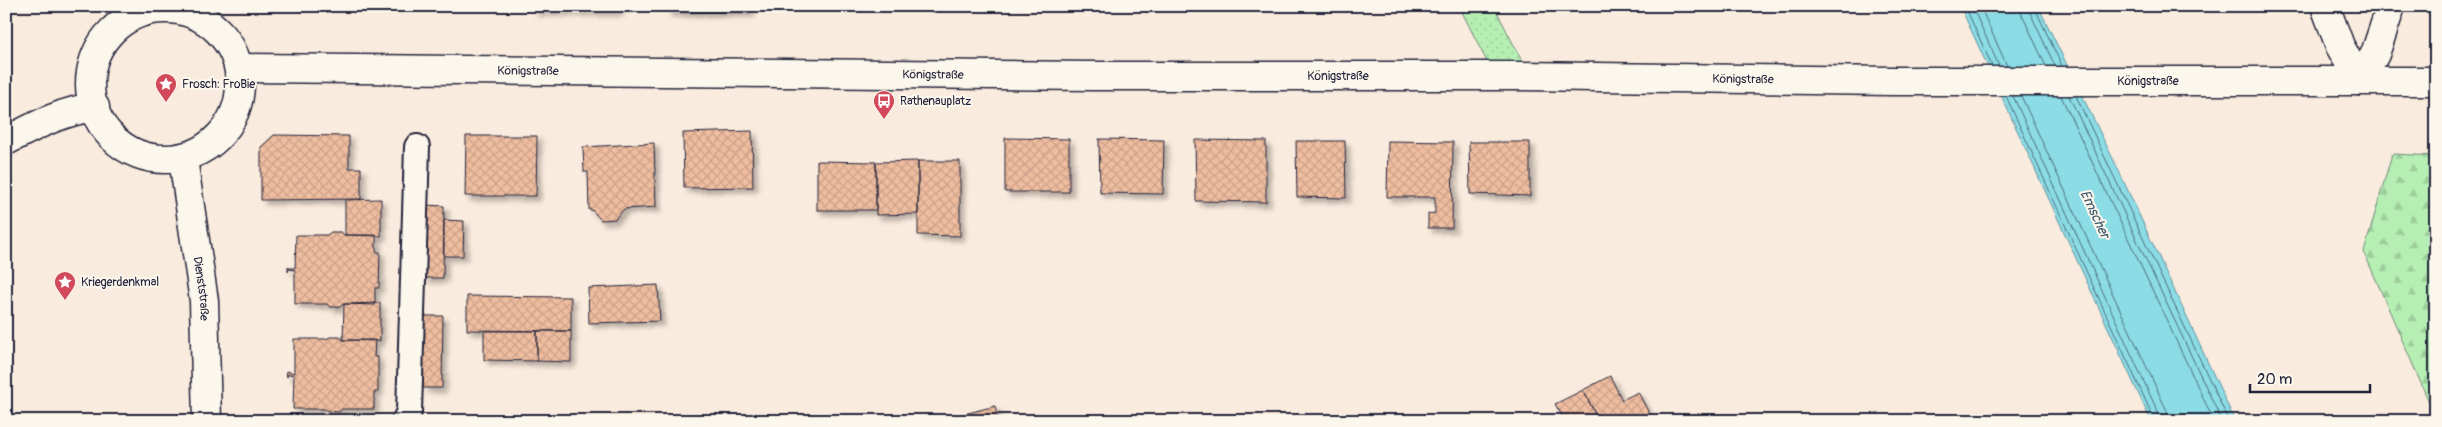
<svg xmlns="http://www.w3.org/2000/svg" width="2442" height="427" font-family="Pangolin,sans-serif">
	<style>
		.grass { fill: url(#grass-dots); stroke: #6c8877 }
		.forest { fill: url(#forest-firs); stroke: #6c8877 }
		.water { fill: #8bdce5; stroke: #6192a1 }
		.lines { fill: none; stroke-linecap: round; stroke-linejoin: round }
		.shore { stroke: #4c6c7f; stroke-width: 1 }
		.building { fill: url(#building-cross-hatch); stroke: #22223b; filter: url(#shadow) }
		.service-casing { stroke: #22223b; stroke-width: 28 }
		.minor-casing { stroke: #22223b; stroke-width: 31 }
		.secondary-casing { stroke: #22223b; stroke-width: 31 }
		.service { stroke: #fbf7ec; stroke-width: 24 }
		.minor { stroke: #fbf7ec; stroke-width: 28 }
		.secondary { stroke: #fbf7ec; stroke-width: 28 }
		.labels { text-anchor: middle; dominant-baseline: central; stroke-width: 4; stroke-linejoin: round; paint-order: stroke }
		.street-label { font-size: 12px; fill: #22223b; stroke: #fbf7ec }
		.poi-label { font-size: 12px; fill: #22223b; stroke: #fbf7ec; text-anchor: start }
		.water-label { font-size: 14px; font-style: italic; fill: #425a6e; stroke: #fbf7ec }
	</style>
	<defs>
		<pattern id="grass-dots" width="8" height="8" patternUnits="userSpaceOnUse" patternTransform="scale(1.25)"><rect width="8" height="8" fill="#b6efb3"/><path d="M2 2h.1M6 6h.1" fill="none" stroke="#9ccd9b" stroke-width="1.8" stroke-linecap="round"/></pattern>
		<pattern id="forest-firs" width="22" height="20" patternUnits="userSpaceOnUse" patternTransform="scale(1.25)"><rect width="22" height="20" fill="#b6efb3"/><path d="M5 1l3.5 6h-7zM16 11l3.5 6h-7z" fill="#9ccd9b"/></pattern>
		<pattern id="building-cross-hatch" width="8" height="8" patternUnits="userSpaceOnUse" patternTransform="scale(1.25)"><rect width="8" height="8" fill="#efbd9f"/><path d="M0 0l8 8M0 8l8-8" fill="none" stroke="#cda28a"/></pattern>
		<filter id="shadow"><feDropShadow dx="4.5" dy="4.5" stdDeviation="2.5" flood-color="#0004"/></filter>
	</defs>
	<rect width="100%" height="100%" fill="#f9ebdd"/>
	<filter id="ink" filterUnits="userSpaceOnUse"><feTurbulence type="fractalNoise" baseFrequency=".02" numOctaves="2"/><feDisplacementMap in="SourceGraphic" scale="10" xChannelSelector="R" yChannelSelector="G"/><feConvolveMatrix kernelMatrix="1 2 1 2 8 2 1 2 1" color-interpolation-filters="sRGB"/></filter>
	<g filter="url(#ink)">
		<path class="grass" d="M1459 6H1494L1525 67 1490 68Z"/>
		<path class="forest" d="M2392 154 2436 156V418L2364 252Z"/>
		<path class="water" d="M1960 6H2038L2116 165 2235 421H2151Z"/>
		<g class="lines">
			<path class="shore" d="M1965 6 1992 66
				M1972 6 1999 66
				M1980 6 2007 66
				M2020 6 2022 15 2046 66
				M2027 6 2055 66
				M2034 6 2062 66
				M2006 96 2155 421
				M2013 96 2162 421
				M2021 96 2167 411 2169 421
				M2061 96 2214 421
				M2069 96 2222 421
				M2076 96 2229 421"/>
		</g>
		<path class="building" d="M533 6H619V11H533Z
			M667 6H750V12H667Z
			M752 131 753 187 684 188 683 133Z
			M274 135 349 136V168H361V199L261 200V147Z
			M466 136H537L536 196H465Z
			M1005 138 1069 139V192H1005Z
			M1099 139 1164 140 1163 194 1100 193Z
			M1195 140 1266 141V202L1196 201Z
			M1296 141H1345L1346 198 1297 197Z
			M1388 141 1453 142 1452 228H1428V214L1435 213V197H1387Z
			M1469 142H1530V196L1470 194Z
			M654 143 656 207 624 209 615 219 601 220 592 210H589L588 172H584L583 147Z
			M817 161 876 162V210H817Z
			M918 161H960V236L918 235Z
			M918 161V214L876 215V162Z
			M381 199V236L345 235V200Z
			M425 205 444 206 443 278H424Z
			M444 220 464 221 463 256H444Z
			M331 232H341L344 235H376V252H380L379 288H375V305L343 304 340 307H330L327 304H295V270L289 269 288 272V266L289 268H295L296 235H327Z
			M658 285 660 321 589 323 588 288Z
			M467 296 571 297V331L467 330Z
			M380 303V341L343 340 344 304Z
			M424 316H443L442 388H423Z
			M484 331H537V361L484 360Z
			M537 331H571V362L537 361Z
			M330 337H340L343 340H375L374 357H378V392H374V409H342L339 412 328 411 325 409H293L294 375 288 374 287 377 286 371 294 373V339H326Z
			M1610 376 1622 400 1638 392 1653 421H1599L1583 390Z
			M1583 390 1599 421H1565L1555 404Z
			M995 406 998 421H937Z"/>
		<g class="lines">
			<g class="service-casing">
				<path id="service" d="M404 421 409 412 417 147"/>
			</g>
			<g class="minor-casing">
				<g id="minor">
					<path d="M2325 6 2340 46 2359 81"/>
					<path d="M2359 81 2375 54 2391 6"/>
					<path id="s1" d="M183 159 204 301 207 421"/>
				</g>
			</g>
			<g class="secondary-casing">
				<g id="secondary">
					<circle cx="165" cy="84" r="75"/>
					<path id="s2" d="M239 68 1094 76H1521L1892 81H2436"/>
					<path d="M6 141C35 126 62 111 95 107"/>
				</g>
			</g>
			<use href="#service" class="service"/>
			<use href="#minor" class="minor"/>
			<use href="#secondary" class="secondary"/>
		</g>
	</g>
	<defs>
		<g id="sight-pin" transform="scale(1.125)"><path d="M0 17L-7.5 6A9.5 9.5 0 1 1 7.5 6Z" fill="#d1495b" stroke="#fbf7ec"/><path d="M0-6L1.8-2.2L6-1.7L2.9 1.2L3.7 5.4L0 3.3L-3.7 5.4L-2.9 1.2L-6-1.7L-1.8-2.2Z" fill="#fff"/></g>
		<g id="bus-pin" transform="scale(1.125)"><path d="M0 17L-7.5 6A9.5 9.5 0 1 1 7.5 6Z" fill="#d1495b" stroke="#fbf7ec"/><path d="M-5-6H5V4H4V6H2V4H-2V6H-4V4H-5ZM-3.5-4V0h7V-4ZM-3.5 1.2v1.5H-2V1.2ZM2 1.2v1.5H3.5V1.2Z" fill="#fff"/></g>
	</defs>
	<g fill-rule="evenodd">
		<use href="#sight-pin" x="166" y="84"/>
		<use href="#bus-pin" x="884" y="101"/>
		<use href="#sight-pin" x="65" y="282"/>
	</g>
	<g class="labels">
		<g class="street-label">
			<text stroke="none"><textPath href="#s2" startOffset="289">Königstraße</textPath></text>
			<text stroke="none"><textPath href="#s2" startOffset="694">Königstraße</textPath></text>
			<text stroke="none"><textPath href="#s2" startOffset="1099">Königstraße</textPath></text>
			<text stroke="none"><textPath href="#s2" startOffset="1504">Königstraße</textPath></text>
			<text stroke="none"><textPath href="#s2" startOffset="1909">Königstraße</textPath></text>
			<text stroke="none"><textPath href="#s1" startOffset="131">Dienststraße</textPath></text>
		</g>
		<g class="poi-label">
			<text x="182" y="84">Frosch: FroBie</text>
			<text x="900" y="101">Rathenauplatz</text>
			<text x="81" y="282">Kriegerdenkmal</text>
		</g>
		<g class="water-label">
			<text transform="translate(2095 214) rotate(65)">Emscher</text>
		</g>
	</g>
	<rect width="2442" height="427" fill="none" stroke="#fbf7ec" stroke-width="25"/>
	<rect x="12" y="12" width="2417" height="402" fill="none" stroke="#22223b" stroke-width="2" filter="url(#ink)"/>
	<path d="M2250 384v8h120v-8" fill="none" stroke="#22223b" stroke-width="2.5"/>
	<text x="2257" y="384" font-size="15" fill="#22223b" stroke="#fbf7ec" stroke-width="4" paint-order="stroke">20 m</text>
</svg>
